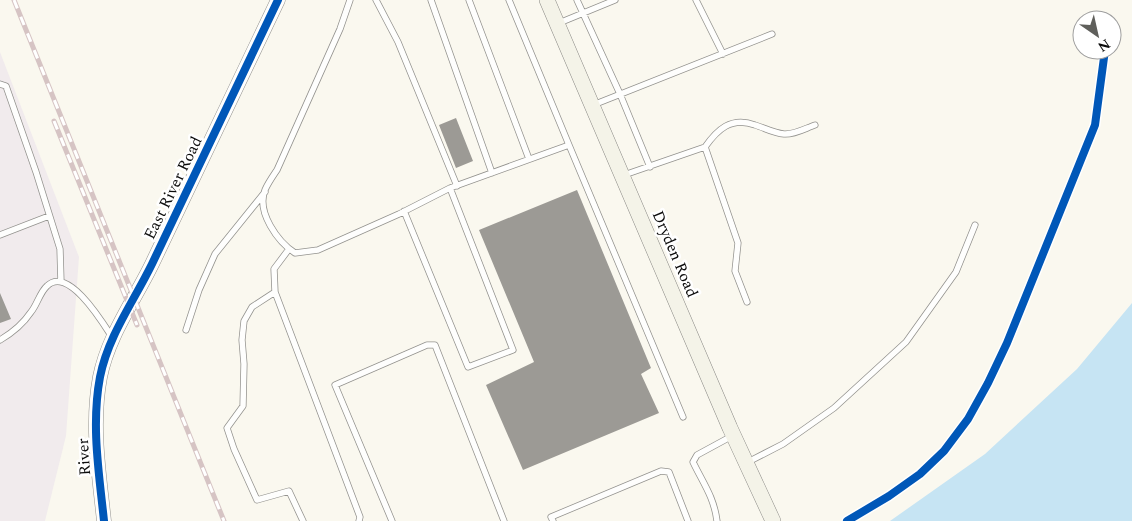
<svg xmlns="http://www.w3.org/2000/svg" width="1132" height="521" font-family="Spectral,serif">
	<style>
		.industrial { fill: #f1ebed }
		.water { fill: #c6e4f3 }
		.building { fill: #9c9a95 }
		.lines { fill: none; stroke-linecap: round; stroke-linejoin: round }
		.service-casing { stroke: #93928e; stroke-width: 7 }
		.tertiary-casing { stroke: #93928e; stroke-width: 15 }
		.secondary-casing { stroke: #8a8985; stroke-width: 16 }
		.service { stroke: #fefefd; stroke-width: 5.5 }
		.tertiary { stroke: #fefefd; stroke-width: 14 }
		.secondary { stroke: #f4f3e8; stroke-width: 15 }
		.rail-casing { stroke: #d6c4c4; stroke-width: 5 }
		.rail { stroke: #fff; stroke-width: 3; stroke-dasharray: 9; stroke-linecap: butt }
		.cycleway-casing { stroke: #fff; stroke-width: 11 }
		.cycleway { stroke: #0057b8; stroke-width: 8 }
		.labels { text-anchor: middle; dominant-baseline: central; stroke-width: 5; stroke-linejoin: round; paint-order: stroke }
		.street-label { font-size: 16px; fill: #0c0c0c; stroke: #fff }
	</style>
	<rect width="100%" height="100%" fill="#faf8ef"/>
	<path class="industrial" d="M0 52 79 257 66 436 45 521H0Z"/>
	<path class="water" d="M1132 303V521H890L985 454 1077 369Z"/>
	<path class="building" d="M456 118 473 161 456 168 439 125Z
		M577 190 651 368 641 374 659 413 523 470 486 385 534 362 479 230Z
		M0 293 11 319 0 323Z"/>
	<g class="lines">
		<g class="service-casing">
			<path id="service" d="M350 0 340 29 277 170C273 176 268 183 265 190 256 212 278 242 295 253L318 250 399 214 450 188 569 145 509 0
				M376 0 398 42 457 186
				M431 0 492 173
				M469 0 529 159
				M577 0 620 94 650 167
				M696 0 723 54
				M559 23 615 0
				M0 84 6 86 36 172 60 249 61 282
				M593 105 772 34
				M569 145 683 417
				M705 147C717 130 731 116 755 125 765 128 773 133 784 134 794 135 806 128 815 125
				M624 175 705 147 738 243 735 271 747 302
				M404 211 468 367 513 350 450 188
				M0 235 49 216
				M289 249 274 269 275 292 360 517 359 521
				M275 292 252 307 244 321 242 340 244 364 243 406 227 428 234 449 257 500 289 491 303 521
				M186 330 199 290 215 254 265 192
				M0 340C12 333 23 324 31 312 37 305 40 292 47 286 68 265 103 323 112 337
				M746 463 783 444 834 408 906 342 956 272 975 225
				M392 521 335 385 427 345H435L504 521
				M553 521 551 517 661 471 669 472 688 521
				M717 521C714 497 703 483 693 462L697 455 732 436"/>
		</g>
		<g class="tertiary-casing">
			<path id="tertiary" d="M104 521C99 473 91 425 100 377 108 336 134 301 152 264 194 176 236 88 278 0"/>
		</g>
		<g class="secondary-casing">
			<path id="secondary" d="M547 0 730 428 773 521"/>
		</g>
		<use href="#service" class="service"/>
		<use href="#tertiary" class="tertiary"/>
		<use href="#secondary" class="secondary"/>
		<g class="rail-casing">
			<path id="rail" d="M14 0 224 521
				M54 121 137 325"/>
		</g>
		<use href="#rail" class="rail"/>
		<g class="cycleway-casing">
			<path id="cycleway" d="M104 521C99 473 91 425 100 377 108 336 134 301 152 264 194 176 236 88 278 0
				M847 521 889 496 920 474 944 451 968 419 988 383 1007 343 1095 125 1105 50"/>
		</g>
		<use href="#cycleway" class="cycleway"/>
	</g>
	<g class="labels">
		<g class="street-label">
			<text transform="translate(173 188) rotate(-64)">East River Road</text>
			<text transform="translate(675 254) rotate(67)">Dryden Road</text>
			<text transform="translate(84 457) rotate(-94)">River</text>
		</g>
	</g>
	<g transform="translate(1097 35) rotate(146)"><circle r="24" fill="#ffffff" stroke="#9e9e9e"/>
	<path d="M0-4L9 19L0 12L-9 19Z" fill="#5f5f5b"/>
	<text y="-8" font-size="14" font-weight="bold" text-anchor="middle" fill="#0c0c0c">N</text>
	</g>
</svg>
